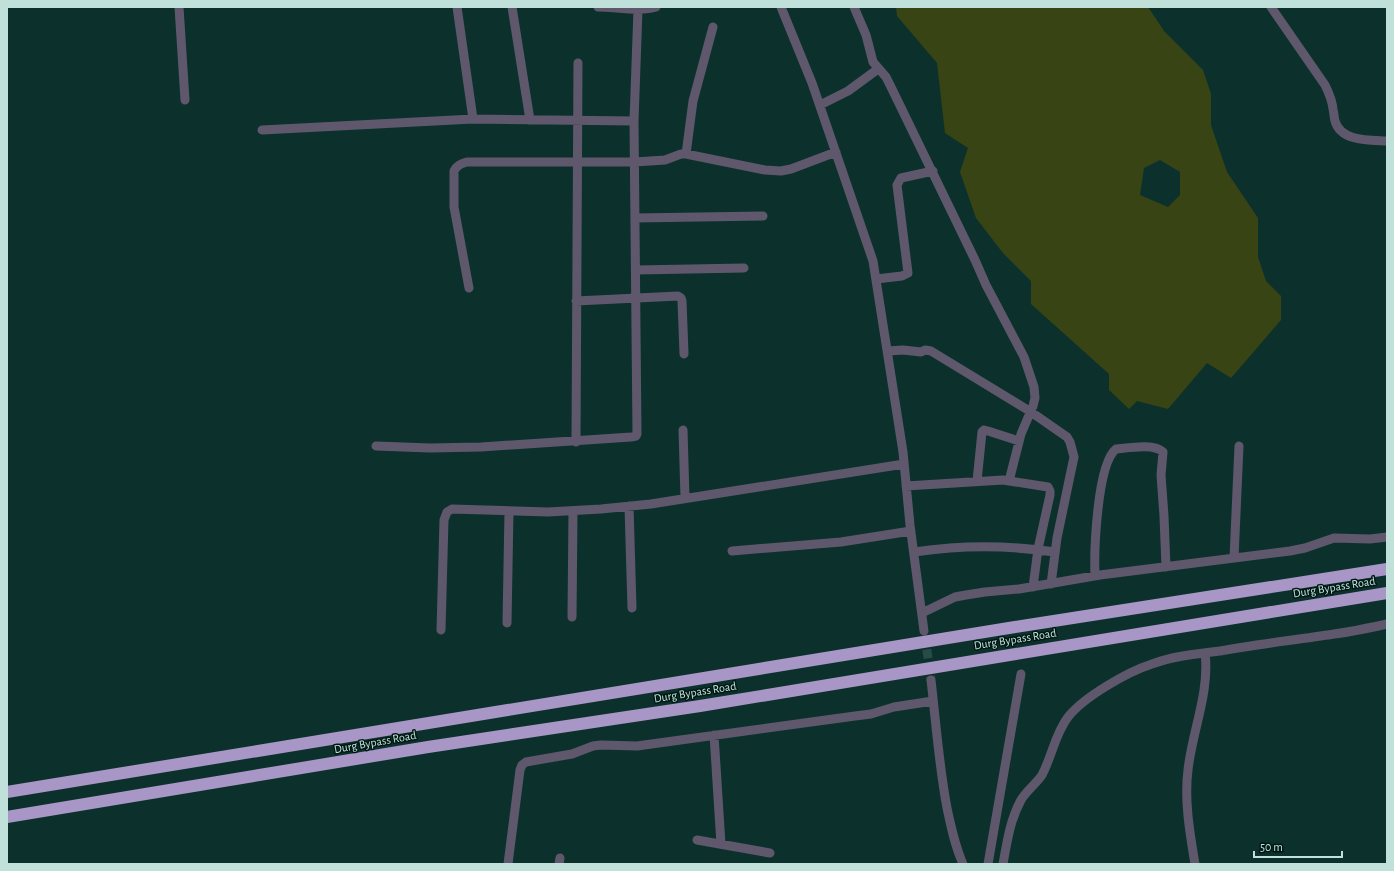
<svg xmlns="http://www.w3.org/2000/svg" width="1394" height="871" font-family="'Alegreya Sans',sans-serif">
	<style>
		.water { fill: #384414; fill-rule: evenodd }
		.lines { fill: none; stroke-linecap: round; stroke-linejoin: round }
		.street-tunnel { stroke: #274b46; stroke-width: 9; stroke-dasharray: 9 4.5; stroke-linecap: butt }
		.street { stroke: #5f586c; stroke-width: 9 }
		.highway { stroke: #a896c6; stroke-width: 12 }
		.labels { text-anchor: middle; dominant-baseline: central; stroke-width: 3; stroke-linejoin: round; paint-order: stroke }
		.street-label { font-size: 12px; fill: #c0e1da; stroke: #001814 }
	</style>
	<rect width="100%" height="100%" fill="#0c312c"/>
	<path class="water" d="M896 7H1148L1164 31 1203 70 1211 94V125L1227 172 1258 218V257L1266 281 1281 296V320L1231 378 1207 363 1168 409 1137 401 1129 409 1109 390V374L1031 304V281L1003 253 976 218 960 172 968 148 945 133 937 63 897 16ZM1160 160 1180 172V195L1168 207 1140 195 1144 168Z"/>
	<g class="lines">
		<path class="street-tunnel" d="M925 636 931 680"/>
		<path class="street" d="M179 7 185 100
			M457 7 473 119
			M512 7 530 120
			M598 7C615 7 641 12 656 7
			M781 7 812 83 873 261 903 452 910 525 924 631
			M854 7 866 35 873 62 886 77 892 89 975 260 986 285 1024 357 1034 387 1035 398 1033 406 1021 434 1009 481
			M1271 7 1325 85C1329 93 1332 100 1333 109 1334 113 1334 117 1335 121 1341 142 1370 140 1387 141
			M820 105 848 91 878 69
			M262 130 473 119 634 121
			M686 154 693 101 713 27
			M635 218 763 216
			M636 270 744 268
			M876 279 902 276 908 273 897 185 901 178 933 171
			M469 288 454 207V171C457 165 461 164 467 162H635L665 160 681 154H686L765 170 781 171 791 169 836 152
			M576 301 678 296 681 298 682 301 684 354
			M888 351 903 350 921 352 925 350 931 351 1031 412 1067 437 1070 442 1074 457 1057 538 1051 584
			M683 430 685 498
			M576 442 578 63
			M376 446 430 448 481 447 631 437 636 436 637 434 634 121 638 9
			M977 481 982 432 984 430 988 431 1019 441
			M906 486 1003 480 1048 487 1050 491V495L1038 549 1033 587
			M629 506 632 608
			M732 551 841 542 911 531
			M914 552C963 545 1005 545 1055 552
			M1234 558 1239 446
			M1095 576C1094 551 1097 464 1116 449 1128 448 1154 443 1163 452L1161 475 1164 516 1166 567
			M922 613 955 597 966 595 985 592 1019 589 1100 575 1290 551 1305 548 1334 538 1370 539 1387 537
			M572 617 573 511
			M507 623 509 511
			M441 630 444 520 447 512 452 509 548 512 601 509 651 504 904 464
			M931 680C936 723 939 766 947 808 951 827 955 846 963 864
			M714 735 721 844
			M697 840 770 853
			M508 864 520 770 522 765 526 762 572 754 593 746 601 745 637 746 855 716 871 714 894 707 933 701
			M559 864 560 858
			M988 864 1021 674
			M1003 864C1007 842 1010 820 1021 800 1026 791 1036 784 1042 775 1052 756 1055 734 1068 717 1084 697 1127 672 1152 664 1173 656 1197 654 1220 651 1258 644 1296 640 1334 634 1351 632 1369 628 1387 624
			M1195 864C1190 834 1184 800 1188 770 1192 732 1210 692 1205 653"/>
		<path class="highway" d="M7 792 1015 627 1387 569
			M7 817 428 747 700 706 1387 593"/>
	</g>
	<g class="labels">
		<g class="street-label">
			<text transform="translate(1334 587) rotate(-9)">Durg Bypass Road</text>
			<text transform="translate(1015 639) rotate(-9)">Durg Bypass Road</text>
			<text transform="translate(695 692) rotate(-9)">Durg Bypass Road</text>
			<text transform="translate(375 742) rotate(-10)">Durg Bypass Road</text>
		</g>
	</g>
	<rect width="1394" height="871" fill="none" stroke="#c0e1da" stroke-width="16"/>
	<path d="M1254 851v6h88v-6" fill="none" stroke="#c0e1da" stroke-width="2"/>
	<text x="1260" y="851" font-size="12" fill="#c0e1da" stroke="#001814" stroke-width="3" paint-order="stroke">50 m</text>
</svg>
